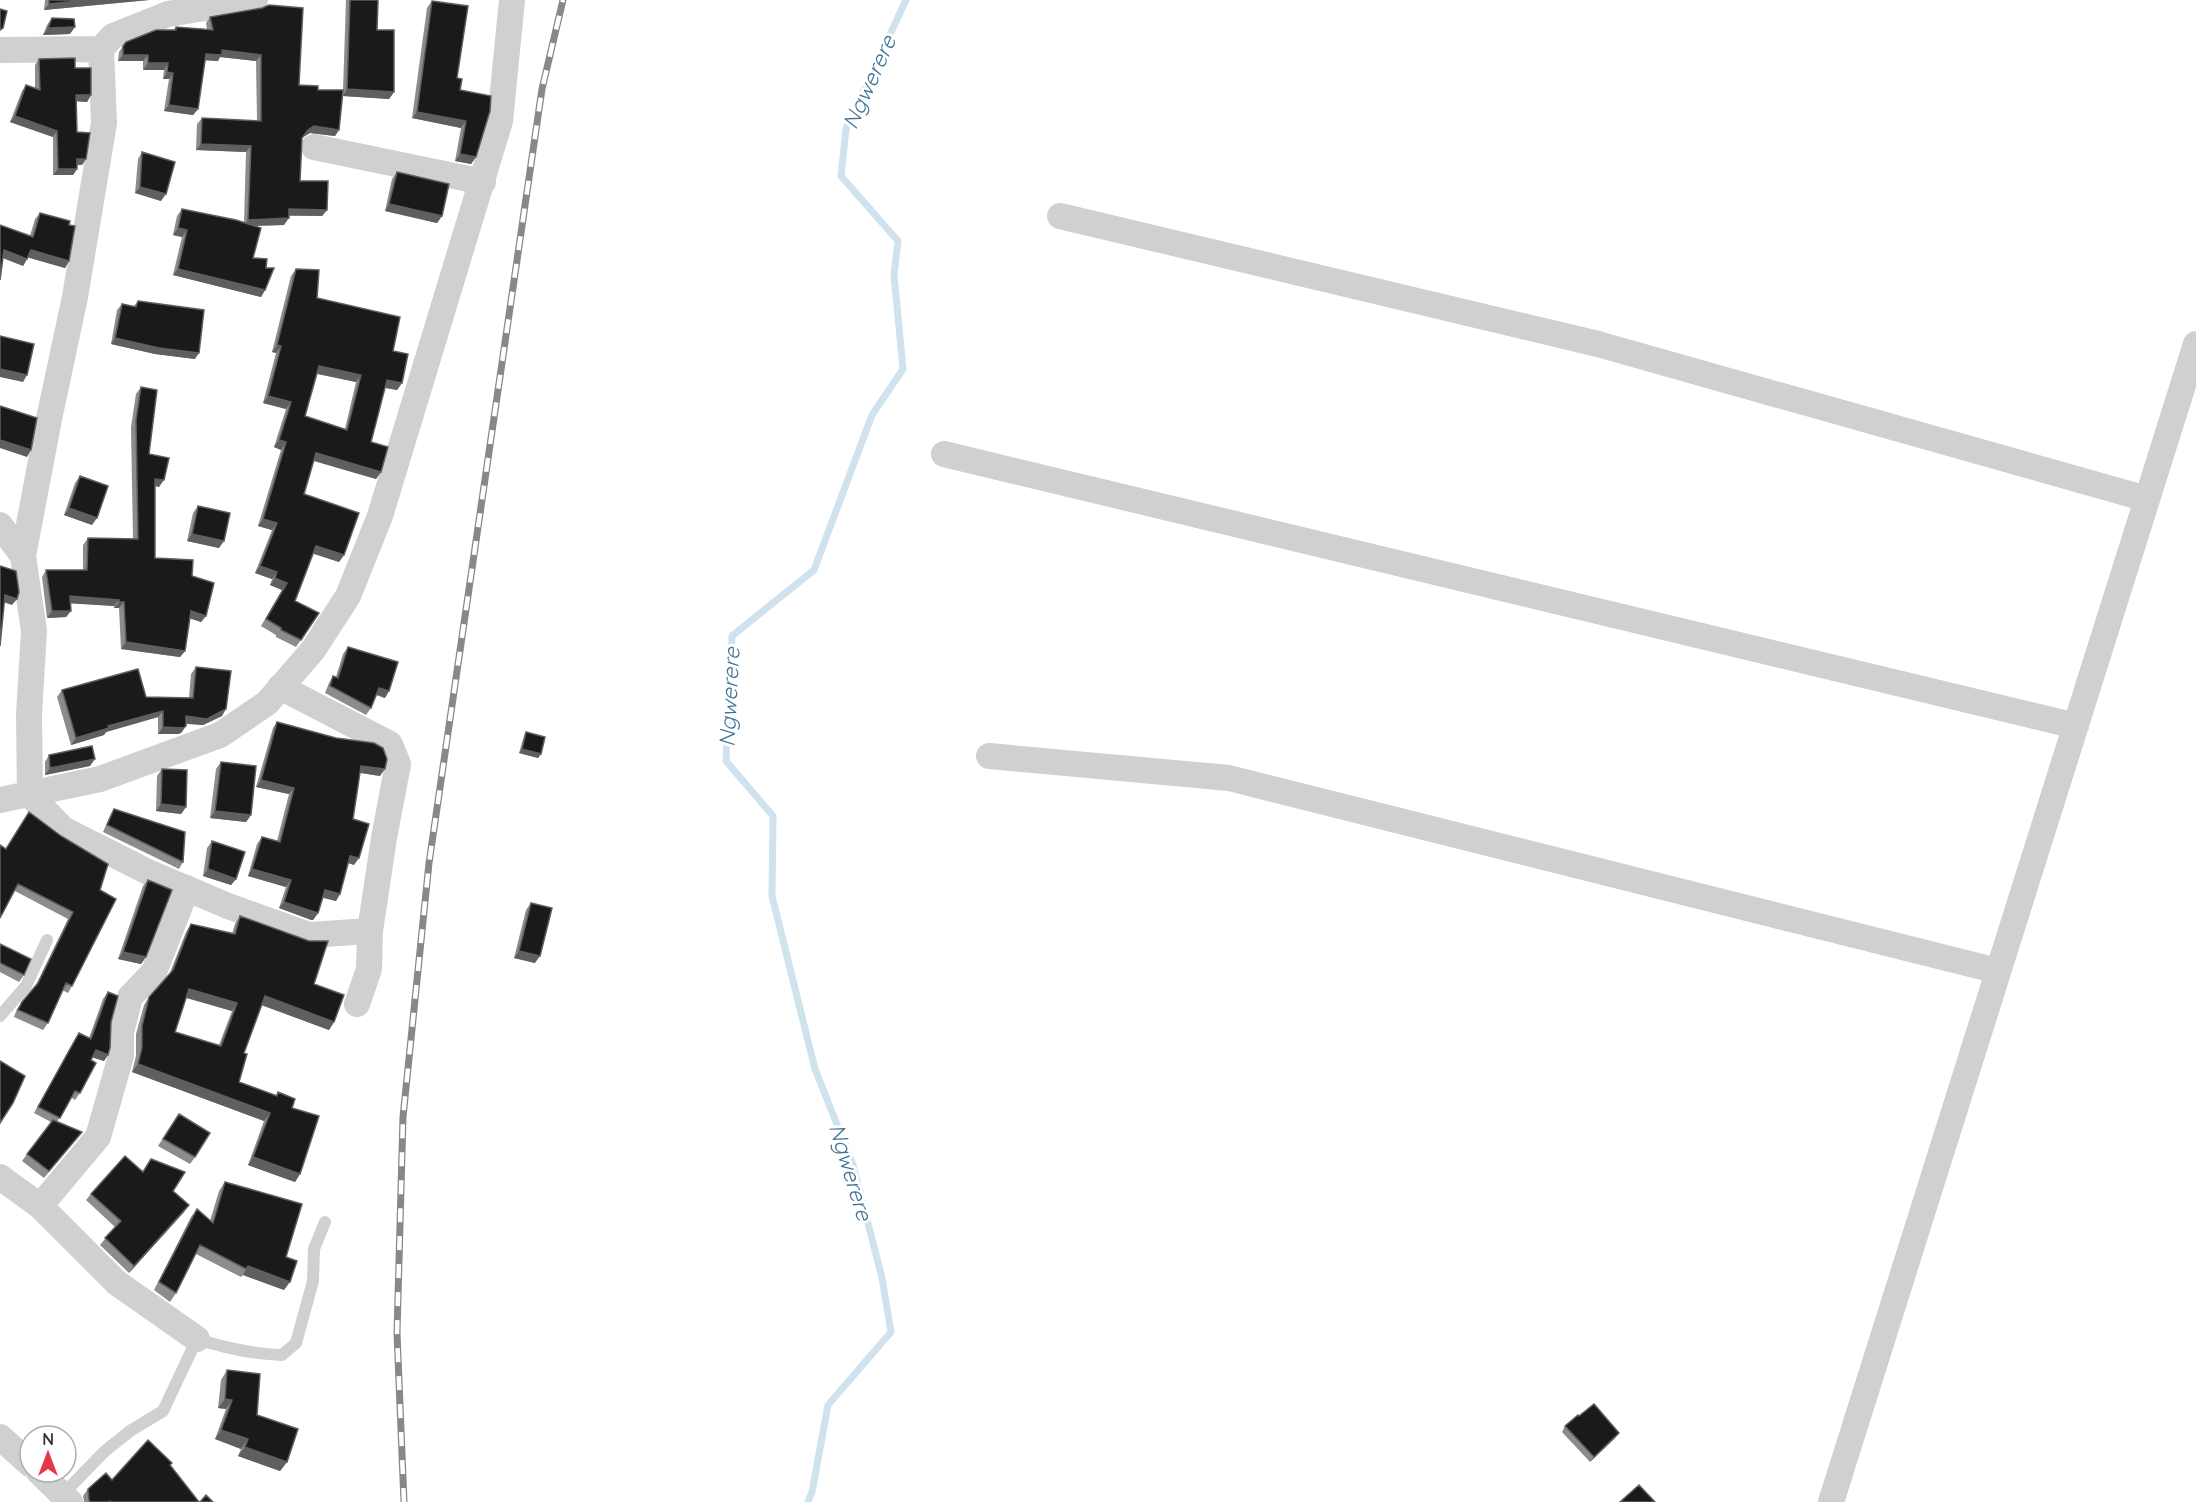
<svg xmlns="http://www.w3.org/2000/svg" width="2196" height="1502" font-family="Quicksand,sans-serif">
	<style>
		.lines { fill: none; stroke-linecap: round; stroke-linejoin: round }
		.stream { stroke: #cfe2ee; stroke-width: 7 }
		.service { stroke: #d0d0d0; stroke-width: 12 }
		.minor { stroke: #d0d0d0; stroke-width: 26 }
		.rail-casing { stroke: #888; stroke-width: 7 }
		.rail { stroke: #fff; stroke-width: 4.5; stroke-dasharray: 14; stroke-linecap: butt }
		.wall { fill: #8c8c8c; fill-rule: evenodd }
		.shaded-wall { fill: #5f5f5f }
		.building { fill: #1a1a1a; stroke: #5f5f5f; stroke-width: 1.5; fill-rule: evenodd }
		.labels { text-anchor: middle; dominant-baseline: central; stroke-width: 6; stroke-linejoin: round; paint-order: stroke }
		.water-label { font-size: 22px; font-style: italic; fill: #3f7597; stroke: #fff }
	</style>
	<rect width="100%" height="100%" fill="#fff"/>
	<g class="lines">
		<path class="stream" d="M808 1502 812 1492 828 1405 891 1332 882 1278 853 1165 815 1069 772 896 773 816 726 761 732 636 814 570 872 415 903 369 894 275 898 241 841 176 846 129 906 0"/>
		<path class="service" d="M0 1016 26 986 47 940
			M63 1494 105 1451 130 1431 163 1411 197 1339C225 1348 252 1354 282 1355L296 1343 313 1281 314 1249 325 1222"/>
		<path class="minor" d="M255 0 168 14 113 36 101 49 104 123 75 297 49 419 23 556 34 631 29 714 30 795 63 829 150 873 228 906 309 935 370 931
			M0 50 101 49
			M314 147 483 182
			M1060 216 1598 344 2147 499
			M944 454 2076 726
			M0 525 23 556
			M280 687 390 744 398 764 384 838 370 931 369 969 357 1004
			M989 756 1229 778 1998 971
			M0 800 100 779 220 735 267 703 313 650 348 596 380 516 500 121 512 0
			M0 1177 40 1206 117 1283 197 1339
			M40 1206 98 1137 121 1056V1032L130 997 154 972 187 888
			M0 1437 30 1464
			M39 1472 70 1502
			M1831 1502 2196 344"/>
		<g class="rail-casing">
			<path id="rail" d="M404 1502 397 1333 403 1117 429 863 542 89 563 0"/>
		</g>
		<use href="#rail" class="rail"/>
	</g>
	<path class="wall" d="M45 0H149L44 10Z
		M346 0H378L377 30 394 92 389 99 343 96 339 130 335 136 310 133 302 138 300 181 327 210 322 216H289L284 225 254 226 253 258 266 268 265 290 261 297 173 275 182 237 173 235 177 216 182 209 244 223 246 152 196 150 197 124 202 118 257 121 256 61 220 57 218 61 205 60 198 109 193 115 164 111 169 79H163L164 70H143V61H118L119 52 123 46 173 30 176 27 207 29 206 23 210 17 299 85 318 90H343Z
		M432 1 460 90 476 157 471 164 455 161 461 128 412 118 427 8Z
		M52 18 70 34 43 35 47 25Z
		M39 59 75 68 91 95 87 102 77 101V132L86 159 82 165H77V169L73 175H53V137L10 122 22 91 26 85 35 88V65Z
		M142 152 161 201 135 193 138 159Z
		M397 172 442 216 437 223 385 211 392 179Z
		M40 213 69 225V261L65 268 28 257 23 266 0 225 30 236 35 219Z
		M296 269 317 298 393 351 402 383 397 390 385 388 371 442 381 472 376 479 314 461 304 494 344 555 339 562 313 553 295 601 319 613 296 647 276 637V635L261 626 282 590 270 585 272 579 255 573 272 530 258 526 281 450 274 447 286 409 263 403 276 353 272 352 291 276ZM317 374 356 382 345 429 305 416Z
		M138 301 195 359 155 354 111 344 117 310 122 304 134 306Z
		M141 387 149 454 159 487 155 486V558L192 576 206 616 201 622 189 618 185 651 180 657 121 649 119 608H114V606L70 603 71 611 66 617 47 618 42 577 46 570H83V545L88 538 133 539 131 427 136 394Z
		M80 476 92 525 64 515 75 483Z
		M198 506 219 548 187 541 193 513Z
		M348 647 385 698 376 695 371 708 366 715 325 693 329 683 333 676 336 677 343 654Z
		M196 667 222 716 203 725 186 724V726L181 733 178 734H158V717L106 732 104 735 71 745 57 697 62 690 146 697 189 698 191 674Z
		M277 722 380 776 360 773 353 819 354 865 348 863 340 894 336 901 323 898 318 913 313 920 279 908 286 887 248 876 257 844 262 837 277 841 289 794 256 787 273 728Z
		M526 732 541 754 538 758 519 753 524 736Z
		M49 755 90 766 45 775V762Z
		M221 762 251 815 246 822 210 818 216 769Z
		M162 769 186 807 181 814 156 811 157 776Z
		M114 809 183 862 179 869 103 832 110 816Z
		M61 836 108 864 72 986 68 993 62 990 48 1023 43 1030 14 1017 17 1009 22 1002 35 987 68 919 15 891 5 849Z
		M212 841 236 879 231 885 203 876 207 848Z
		M148 880 146 957 141 964 118 959 143 886Z
		M531 903 535 963 514 958 526 910Z
		M240 916 314 984 334 1022 329 1030 261 1005 244 1053 239 1082 276 1095 278 1092 292 1108 300 1174 295 1182 248 1165 264 1121 132 1072 136 1056V1034L144 1005 149 997 169 975 186 932 191 924 232 934 235 924ZM186 998 232 1011 219 1045 175 1032Z
		M0 944 24 975 19 982 0 972Z
		M108 992 111 1022 108 1055 104 1061 93 1057 80 1093 75 1100 71 1097 57 1122 77 1138 44 1178 22 1161 51 1122 34 1113 75 1039 79 1033 89 1038 103 999Z
		M174 1121 195 1157 190 1164 158 1146Z
		M142 1172 173 1191 184 1212 129 1273 100 1245 115 1227 86 1200 91 1194Z
		M225 1182 286 1257 284 1290 243 1275 241 1277 196 1254 176 1293 170 1302 154 1290 191 1217 197 1209 210 1221 219 1191Z
		M227 1370 287 1462 280 1471 238 1456 241 1449 215 1439 226 1409 218 1408 221 1380Z
		M1565 1426 1615 1438 1590 1462 1562 1432Z
		M170 1465 199 1502H84L83 1496 88 1489 112 1480Z"/>
	<path class="shaded-wall" d="M86 0H149L44 10 49 4Z
		M75 27 70 34 43 35 48 28Z
		M222 50 261 55 256 61 220 57 218 61 201 60 206 54Z
		M123 55H148L143 61H118Z
		M148 63H168L164 70H143Z
		M167 72 173 73 169 79H163Z
		M347 89 394 92 389 99 343 96Z
		M76 95H91L87 102 72 101Z
		M169 105 198 109 193 115 164 111Z
		M417 112 466 121 461 128 412 118Z
		M15 116 57 131 53 137 10 122Z
		M314 126 339 130 335 136 310 133 303 137 308 130Z
		M201 144 251 146 246 152 196 150Z
		M460 154 476 157 471 164 455 161Z
		M77 159H86L82 165H73Z
		M58 169H77L73 175H53Z
		M140 187 166 194 161 201 135 193Z
		M389 204 442 216 437 223 385 211Z
		M289 209 327 210 322 216 284 215Z
		M289 218 284 225 244 226 248 220Z
		M178 228 187 230 182 237 173 235Z
		M4 250 27 259 23 266 0 257Z
		M31 250 69 261 65 268 26 257Z
		M178 269 265 290 261 297 173 275Z
		M115 338 199 353 195 359 155 354 111 344Z
		M277 345 281 346 276 353 272 352Z
		M319 366 361 375 356 382 314 373Z
		M0 369 27 375 23 382 0 377Z
		M387 380 402 383 397 390 382 387Z
		M268 396 291 402 286 409 263 403Z
		M0 440 31 450 27 457 0 448Z
		M279 440 286 442 281 450 274 447Z
		M316 453 381 472 376 479 311 460Z
		M155 479 164 480 159 487 151 485Z
		M69 508 97 518 92 525 64 515Z
		M263 519 277 523 272 530 258 526Z
		M192 534 224 541 219 548 187 541Z
		M316 546 344 555 339 562 311 553Z
		M260 566 277 572 272 579 255 573Z
		M275 578 287 583 282 590 270 585Z
		M5 595 17 599 12 605 0 601Z
		M70 596 119 600 114 606 65 603Z
		M119 602H124L119 608H114Z
		M52 611H71L66 617 47 618Z
		M191 611 206 616 201 622 186 617Z
		M126 642 185 651 180 657 121 649Z
		M379 688 389 691 385 698 375 694Z
		M226 709 222 716 203 725 181 723 186 716Z
		M163 711 158 717 106 732 104 735 71 745 76 738 108 726Z
		M186 726 181 733 178 734H158L163 727Z
		M522 749 541 754 538 758 519 753Z
		M95 759 90 766 45 775 50 768Z
		M361 766 385 769 380 776 356 772Z
		M261 780 294 788 289 794 256 787Z
		M161 804 186 807 181 814 156 811Z
		M215 811 251 815 246 822 210 818Z
		M350 856 359 858 354 865 346 862Z
		M208 869 236 879 231 885 203 876Z
		M252 869 291 880 286 887 248 876Z
		M325 890 340 894 336 901 321 897Z
		M284 902 318 913 313 920H311L279 908Z
		M519 951 540 956 535 963 514 958Z
		M123 952 146 957 141 964 118 959Z
		M189 989 237 1003 232 1011 184 997Z
		M265 996 334 1022 329 1030 259 1004Z
		M96 1050 108 1055 104 1061 91 1057Z
		M138 1064 270 1113 264 1121 132 1072Z
		M253 1157 300 1174 295 1182 248 1165Z
		M189 1205 184 1212 129 1273 134 1266Z
		M248 1266 290 1282 284 1290 243 1275Z
		M225 1399 232 1400 226 1409 218 1408Z
		M221 1430 248 1439 241 1449 215 1439Z
		M1619 1433 1615 1438 1590 1462 1594 1457Z
		M245 1447 287 1462 280 1471 238 1456Z"/>
	<path class="building" d="M49 0H86L49 4Z
		M350 0H378L377 30H394V92L347 89Z
		M432 1 468 6 457 78 462 79 460 90 491 96 490 111 476 157 460 154 466 121 417 112Z
		M269 5 303 8 299 85 318 86V90H343L339 130 314 126 308 130 302 138 300 181H328L327 210 289 209V218L248 220 251 146 201 144 202 118 261 121V55L222 50V55L206 54 198 109 169 105 173 73 167 72 168 63H148V55H123V46L126 42 156 30H176V27L213 30 210 17 262 8Z
		M0 9 7 11 3 28 0 30Z
		M52 18 74 19 75 27 48 28Z
		M75 58V68H91V95H76L77 132 90 133 86 159H77V169H58L57 131 15 116 26 85 40 90 39 59Z
		M142 152 175 162 166 194 140 187Z
		M397 172 449 184 442 216 389 204Z
		M182 209 236 220 261 228 253 258 267 259 266 268H274L265 290 178 269 187 230 178 228Z
		M40 213 70 221 69 225 75 226 69 261 31 250 27 259 4 250 0 280V225L33 237Z
		M296 269 319 270 317 298 400 317 393 351 408 354 402 383 387 380 371 442 388 447 381 472 316 453 304 494 359 513 344 555 316 546 295 601 319 613 301 640 281 630V628L266 619 287 583 275 578 277 572 260 566 277 523 263 519 286 442 279 440 291 402 268 396 281 346 277 345ZM319 366 361 375 347 430 305 416Z
		M138 301 204 310 199 353 159 348 115 338 122 304 136 307Z
		M0 336 34 344 27 375 0 369Z
		M141 387 157 390 149 454 169 458 164 480 155 479V558L193 560 192 576 214 583 206 616 191 611 185 651 126 642 124 602H119V600L70 596 71 611H52L46 570H87L88 538 138 539 136 420Z
		M0 406 37 418 31 450 0 440Z
		M80 476 108 486 97 518 69 508Z
		M198 506 230 513 224 541 192 534Z
		M0 566 16 571 19 592 17 599 5 595 0 646Z
		M348 647 398 662 389 691 379 688 371 708 330 686 333 676 338 678Z
		M196 667 231 671 226 709 207 719 186 716V726L183 728 163 727V711L108 726 109 728 76 738 62 690 138 669 146 697 193 698Z
		M277 722 336 738 374 743 383 748 387 759 385 769 361 766 353 819 369 824 359 858 350 856 340 894 325 890 318 913 284 902 291 880 252 869 262 837 280 842 294 788 261 780Z
		M526 732 545 737 541 754 522 749Z
		M92 746 95 759 50 768 49 755Z
		M221 762 256 766 251 815 215 811Z
		M162 769 187 770 186 807 161 804Z
		M114 809 185 832 183 862 107 825Z
		M29 812 61 836 108 864 100 890 116 899 72 986 66 983 48 1023 18 1010 22 1002 38 983 73 912 18 884 0 918V845L6 849Z
		M212 841 245 852 236 879 208 869Z
		M148 880 172 890 146 957 123 952Z
		M531 903 552 908 540 956 519 951Z
		M240 916 309 941H328L314 984 344 995 334 1022 265 996 244 1053 247 1054 239 1082 277 1096 278 1092 295 1099 292 1108 319 1116 300 1174 253 1157 270 1113 138 1064 142 1048V1026L149 997 173 970 191 924 235 934ZM189 989 237 1003 221 1046 175 1032Z
		M0 944 31 959 24 975 0 963Z
		M108 992 118 996 111 1022 110 1048 108 1055 96 1050 91 1060 96 1063 80 1093 75 1091 60 1118 38 1107 79 1033 91 1039Z
		M0 1061 25 1076 13 1103 0 1123Z
		M179 1114 210 1133 195 1157 163 1139Z
		M53 1120 82 1132 49 1171 27 1154Z
		M125 1156 143 1172 151 1159 185 1172 173 1191 189 1205 134 1266 105 1238 121 1221 91 1194Z
		M225 1182 302 1204 286 1257 297 1261 290 1282 248 1266 246 1269 200 1245 176 1293 159 1282 197 1209 213 1223Z
		M227 1370 260 1374 257 1415 298 1429 287 1462 245 1447 248 1439 221 1430 232 1400 225 1399Z
		M1594 1404 1619 1433 1594 1457 1565 1426 1578 1415 1579 1416Z
		M148 1440 172 1463 170 1465 199 1502H111L110 1501 109 1502H90L89 1500 88 1489 106 1473 112 1480Z
		M1639 1485 1655 1502H1620Z
		M206 1495 213 1502H200Z"/>
	<g class="labels">
		<g class="water-label">
			<text transform="translate(869 82) rotate(-66)">Ngwerere</text>
			<text transform="translate(729 697) rotate(-87)">Ngwerere</text>
			<text transform="translate(851 1172) rotate(73)">Ngwerere</text>
		</g>
	</g>
	<g transform="translate(48 1454)"><circle r="28" fill="#ffffff" stroke="#adadad" stroke-width="1.5"/>
	<path d="M0-4.5L10 22L0 15L-10 22Z" fill="#e63946"/>
	<text y="-9" font-size="16" font-weight="bold" text-anchor="middle" fill="#333333">N</text>
	</g>
</svg>
